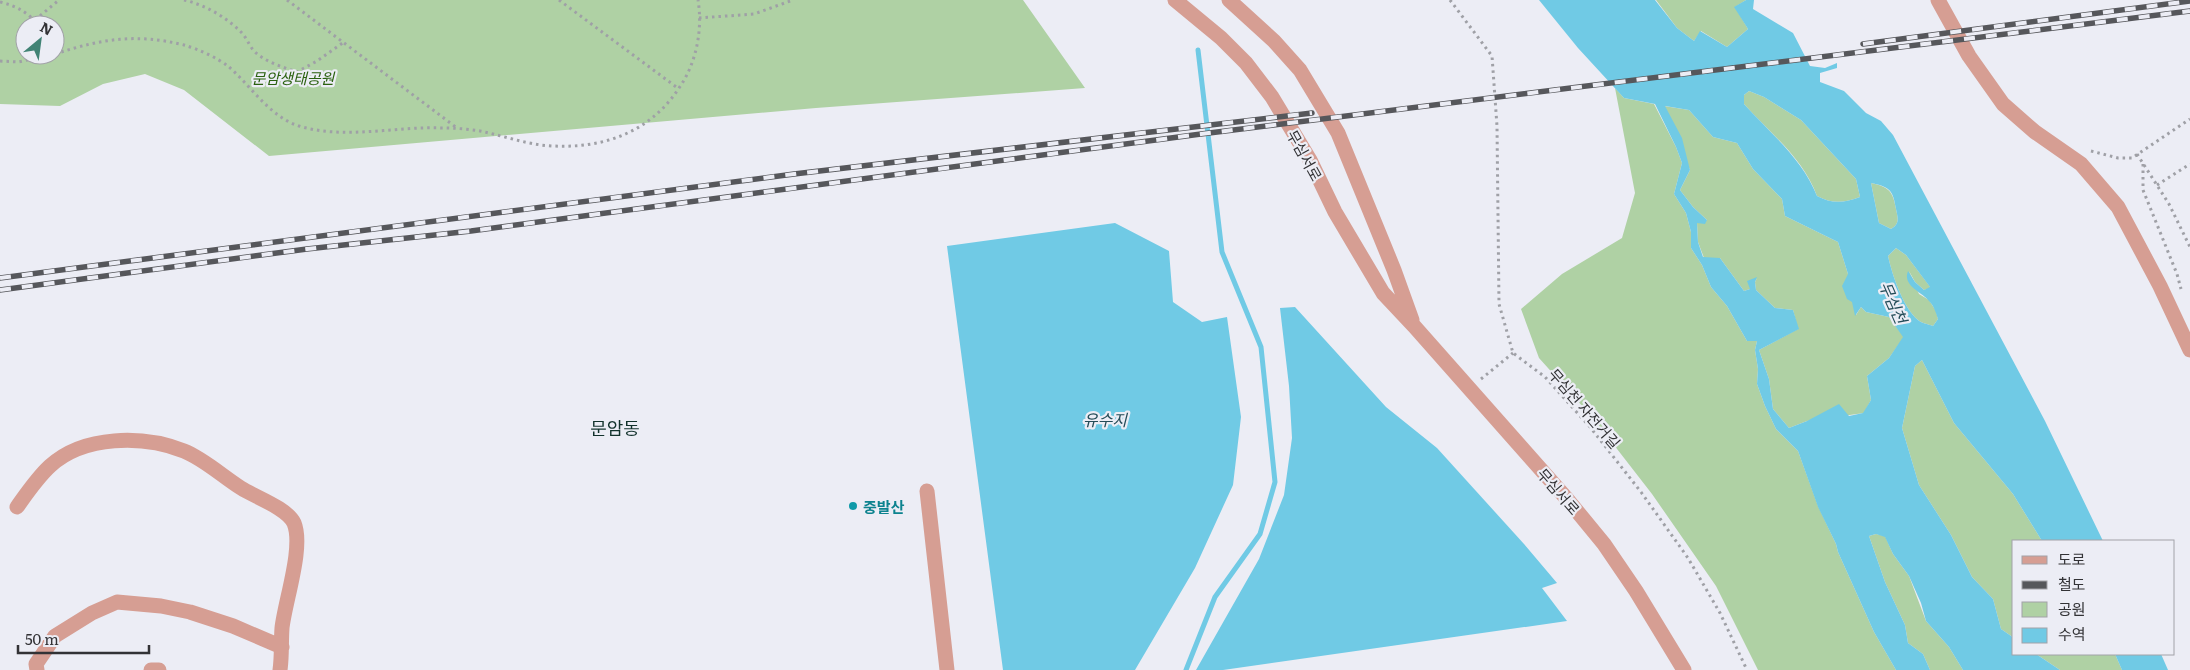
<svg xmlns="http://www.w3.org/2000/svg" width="2190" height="670" font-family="Literata,'Noto Sans KR',serif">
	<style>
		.green { fill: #afd1a4; fill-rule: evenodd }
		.water { fill: #70cae5; fill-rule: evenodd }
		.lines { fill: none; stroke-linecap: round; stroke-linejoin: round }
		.stream { stroke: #70cae5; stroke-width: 5 }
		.path { stroke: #9fa0a6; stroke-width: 3; stroke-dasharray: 2.5 4; stroke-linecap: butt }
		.minor { stroke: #d69e93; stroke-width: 15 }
		.rail-casing { stroke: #56575b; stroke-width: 5.5 }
		.rail { stroke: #ecedf5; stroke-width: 4; stroke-dasharray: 11; stroke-linecap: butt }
		.culture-dot { fill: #0f9aa8; stroke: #ecedf5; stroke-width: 2 }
		.labels { text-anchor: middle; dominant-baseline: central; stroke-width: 4.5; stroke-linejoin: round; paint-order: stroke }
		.park-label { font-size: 15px; font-style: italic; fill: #2a610f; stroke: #ecedf5 }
		.street-label { font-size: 15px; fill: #323235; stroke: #ecedf5 }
		.culture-label { font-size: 15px; font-weight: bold; fill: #0d838f; stroke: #ecedf5; text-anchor: start }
		.water-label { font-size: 16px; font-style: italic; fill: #244c58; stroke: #ecedf5 }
		.quarter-label { font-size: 18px; fill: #12322c; stroke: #ecedf5 }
	</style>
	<rect width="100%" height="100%" fill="#ecedf5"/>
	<path class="green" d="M0 0H1023L1085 88 816 108 269 156 184 90 145 74 103 84 60 106 0 104ZM25 25H55V55H25Z
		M1656 0H1746L1735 7 1748 29 1727 47 1701 31 1694 41 1677 28Z
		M1615 88 1624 98 1654 104 1676 147 1682 163 1674 194 1686 213 1691 232V248L1702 265 1711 287 1727 306 1747 341H1757L1755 350 1758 369 1757 384 1765 406 1776 429 1798 451 1818 506 1836 544 1838 552 1874 632 1896 670H1758L1716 586 1652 494 1593 418 1539 358 1521 309 1562 274 1622 238 1635 193Z
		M1749 91 1764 97 1801 120 1856 179 1860 197C1844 203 1832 204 1817 196 1803 158 1770 133 1744 104V95Z
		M1664 106 1689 110 1713 137 1737 143 1753 169 1782 199 1785 216 1838 242 1848 274 1856 315 1861 307 1866 312 1889 317 1904 337 1889 358 1867 376 1871 400 1864 413 1807 421 1789 428 1773 409 1769 379 1759 350 1798 329 1793 310 1775 308 1756 290 1755 282 1757 278 1750 289 1744 291 1720 258H1704L1698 242 1697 223 1707 220 1693 207 1680 190 1690 170Z
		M1871 183C1889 187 1893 191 1896 209 1898 219 1900 223 1891 229L1879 223Z
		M1896 248 1906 255 1931 288 1924 290 1915 282 1909 271 1919 294 1929 300 1936 311 1938 319 1933 326C1928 324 1921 323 1918 320 1903 308 1892 274 1888 256Z
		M1922 360 1954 423 2013 494 2042 541H2014V638L2001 629 1993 599 1972 577 1951 535 1919 485 1902 428 1915 366Z
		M1876 534 1885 536 1893 554 1909 576 1926 621 1949 647 1963 670H1930L1923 654 1908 643 1905 625 1885 582 1869 536Z
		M2036 654H2115L2122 670H2060Z"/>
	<path class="water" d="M1539 0H1655L1677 28 1694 41 1700 31 1727 47 1748 29 1734 7 1746 0H1754L1753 9 1793 33 1810 66 1825 68 1837 63V68L1820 73V82L1844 91 1866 113 1881 121 1893 135 2045 421 2103 541H2042L2013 494 1954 423 1922 360 1915 366 1902 428 1919 485 1951 535 1972 577 1993 599 2001 629 2014 638V654H2036L2060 670H1963L1949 647 1926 621 1921 603 1909 576 1893 554 1885 537 1876 534 1869 536 1885 582 1905 625 1908 643 1923 654 1930 670H1896L1874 632 1838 552 1836 544 1818 507 1798 451 1776 429 1765 406 1757 384 1758 369 1755 350 1757 341H1747L1727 306 1711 287 1702 265 1691 248V232L1686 213 1674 194 1682 163 1676 147 1655 104 1624 98 1578 48ZM1749 91 1764 97 1801 120 1856 179 1860 197C1844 203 1832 204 1817 196 1802 158 1770 133 1744 104V95ZM1665 106 1689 110 1713 137 1737 143 1753 169 1782 199 1785 216 1838 242 1848 274 1842 286 1847 299 1852 302 1855 316 1861 307 1866 312 1889 317 1903 337 1889 358 1867 376 1871 400 1863 413 1849 416 1839 404 1807 421 1789 428 1773 409 1769 379 1759 350 1799 329 1793 310 1775 308 1756 290 1755 282 1757 277 1747 281 1750 289 1744 291 1720 258 1703 257 1698 242 1697 223 1705 224 1707 220 1693 207 1680 190 1690 170 1682 138ZM1871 183C1891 187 1893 191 1896 209 1898 219 1900 223 1891 229L1879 223ZM1896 248 1906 255 1930 287 1924 290 1915 282 1908 271C1902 286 1922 292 1929 301 1934 306 1936 313 1938 319L1933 326C1928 324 1921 323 1918 320 1903 308 1892 274 1888 256Z
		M1115 223 1169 251 1173 302 1202 322 1227 317 1241 417 1233 485 1195 568 1135 670H1003L947 246Z
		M1295 307 1386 407 1437 448 1524 544 1557 583 1542 588 1567 621 1223 670H1196L1259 559 1284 495 1292 438 1289 386 1280 308Z
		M2115 654H2161L2168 670H2122Z"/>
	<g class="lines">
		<path class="stream" d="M1186 670 1215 597 1260 534 1275 482 1261 347 1222 252 1198 50"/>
		<path class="path" d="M184 0C205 5 226 17 241 32 247 38 249 46 255 52 266 62 282 67 297 72L317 61 344 42
			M287 0 457 128
			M559 0 679 89
			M1450 0 1492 56 1497 126 1499 304 1513 353 1545 377 1590 427 1641 492 1688 558 1720 613 1747 670
			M0 2C16 6 28 12 38 25
			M699 18 754 14 793 0
			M35 20 59 0
			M55 54C101 39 136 33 184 45 198 49 218 58 229 67 251 86 270 117 299 126 345 140 395 126 442 128 455 128 468 129 480 131 500 135 520 142 541 145 595 151 648 136 679 88 696 64 703 30 698 0
			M0 61 18 62 51 55
			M2091 151 2118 158H2132L2190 119
			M2137 154 2169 204 2190 247
			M2143 164V190L2177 274 2181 289
			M2157 185 2190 164
			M1481 379 1513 353"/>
		<path class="minor" d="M1175 0 1221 38 1246 63 1272 97 1310 160 1335 212 1383 293 1414 326 1567 499 1604 544 1636 591 1684 670
			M1229 0 1274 41 1300 70 1338 133 1394 270 1412 320
			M1938 0 1969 56 2003 104 2035 132 2081 164 2118 207 2160 286 2190 350
			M927 491 947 670
			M17 507C27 493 37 478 50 466 84 435 143 435 184 451 204 459 222 476 241 488 255 497 287 508 294 523 304 547 285 601 282 628 281 642 282 656 280 670
			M37 670 36 664 55 636 92 613 117 602 161 606 190 612 233 626 282 647
			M151 670H159"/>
		<g class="rail-casing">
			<path id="rail" d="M1863 44 2190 1
				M0 278 794 174 1312 113
				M0 290 307 249 471 231 1201 134 2190 11"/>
		</g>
		<use href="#rail" class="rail"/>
	</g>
	<circle class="culture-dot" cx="853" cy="506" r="5"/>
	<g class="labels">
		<g class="park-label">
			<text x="293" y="77">문암생태공원</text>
		</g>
		<g class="street-label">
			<text transform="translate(1305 155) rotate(61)">무심서로</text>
			<text transform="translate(1585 408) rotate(49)">무심천 자전거길</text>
			<text transform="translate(1559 491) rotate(49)">무심서로</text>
		</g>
		<g class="culture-label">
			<text x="863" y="506">중발산</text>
		</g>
		<g class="water-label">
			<text transform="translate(1894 302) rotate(66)">무심천</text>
			<text x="1105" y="419">유수지</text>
		</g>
		<g class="quarter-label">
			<text x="615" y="427">문암동</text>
		</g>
	</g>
	<rect x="2012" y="540" width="162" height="115" fill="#ecedf5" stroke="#a2a2a8"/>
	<rect x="2022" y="556" width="25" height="8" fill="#d69e93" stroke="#a2a2a8"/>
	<text x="2058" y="565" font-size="15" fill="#323235">도로</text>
	<rect x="2022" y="581" width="25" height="8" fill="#56575b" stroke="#a2a2a8"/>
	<text x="2058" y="590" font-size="15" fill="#323235">철도</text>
	<rect x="2022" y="602" width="25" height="15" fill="#afd1a4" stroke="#a2a2a8"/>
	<text x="2058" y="615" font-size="15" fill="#323235">공원</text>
	<rect x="2022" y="628" width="25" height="15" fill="#70cae5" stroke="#a2a2a8"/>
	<text x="2058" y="640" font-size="15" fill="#323235">수역</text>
	<g transform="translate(40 40) rotate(29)"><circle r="24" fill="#ecedf5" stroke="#a2a2a8"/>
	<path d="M0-4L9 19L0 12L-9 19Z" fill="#418375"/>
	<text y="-8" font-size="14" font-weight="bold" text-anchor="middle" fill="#323235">N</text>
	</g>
	<path d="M18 645v8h131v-8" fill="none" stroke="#323235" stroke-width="2.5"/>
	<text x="25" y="645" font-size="15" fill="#323235" stroke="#ecedf5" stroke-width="4" paint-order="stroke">50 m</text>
</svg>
